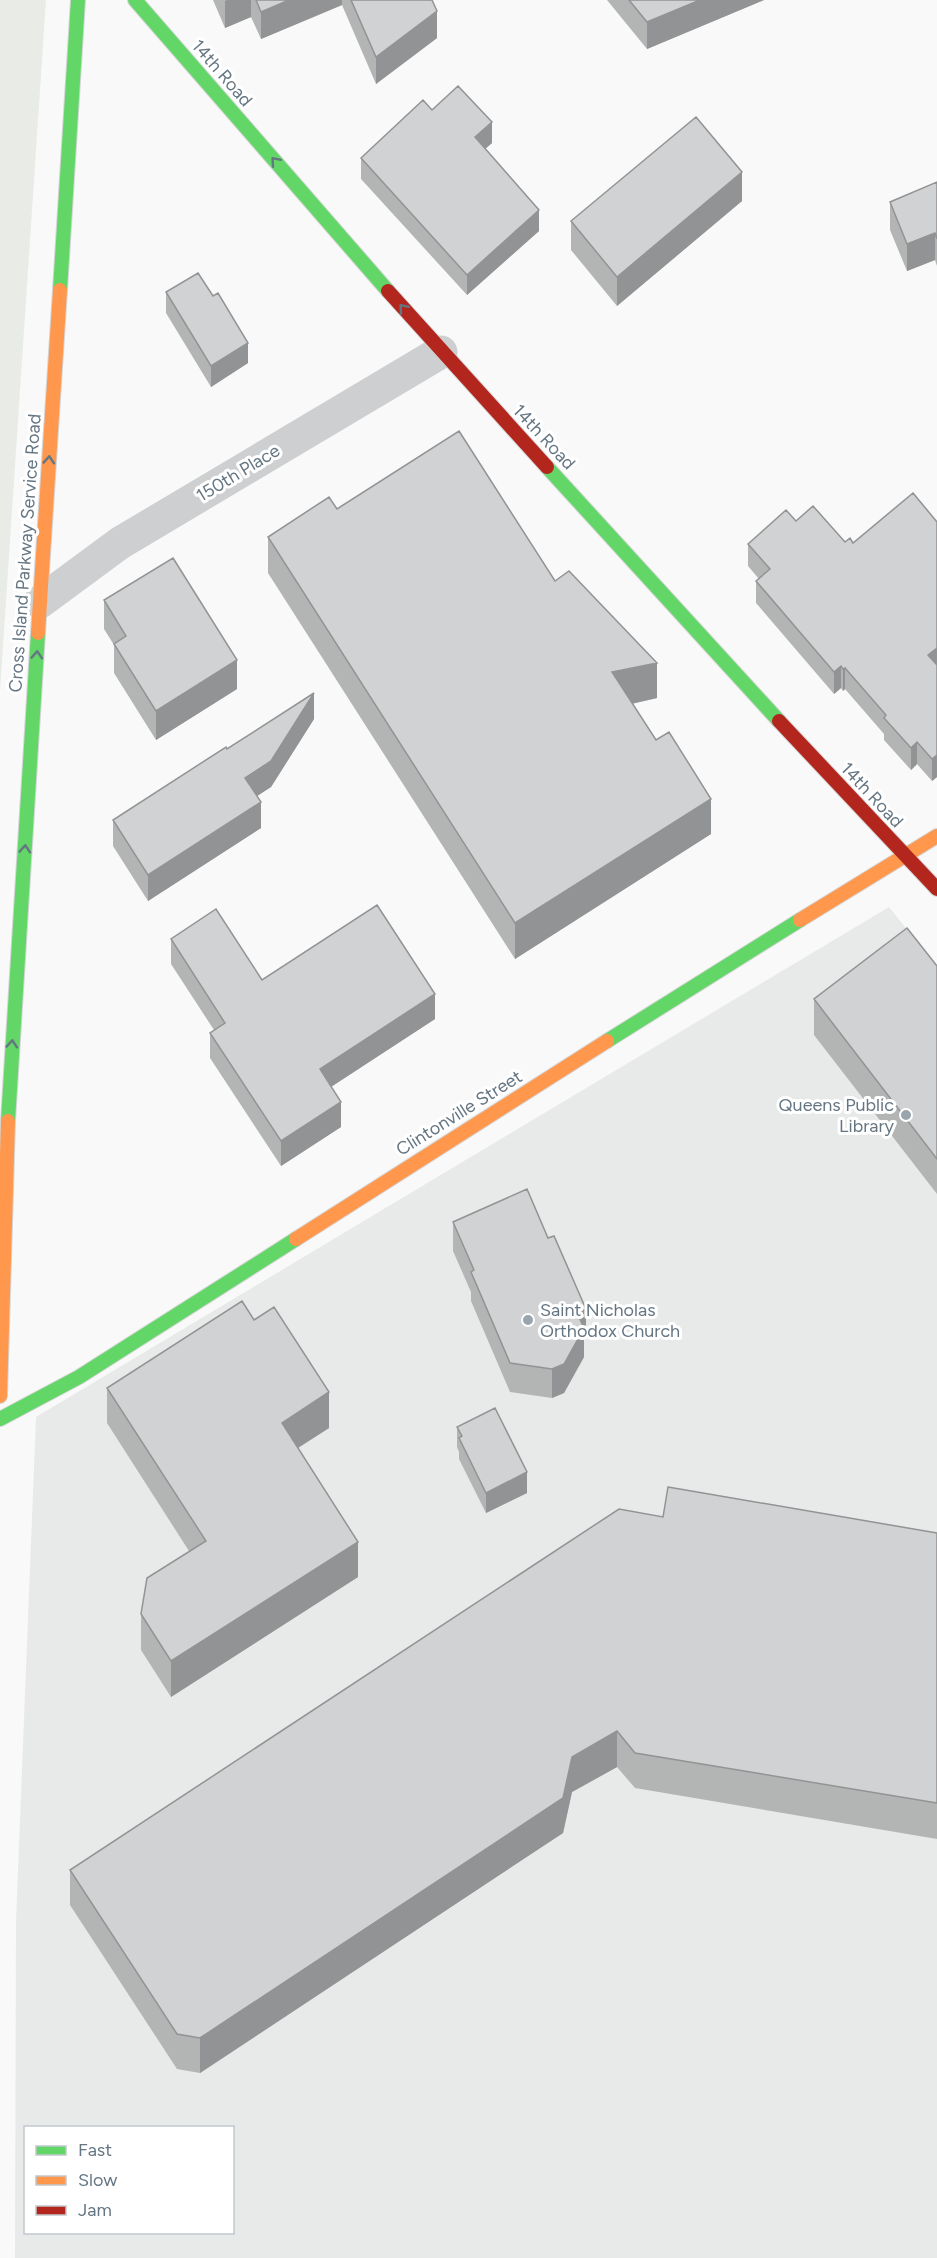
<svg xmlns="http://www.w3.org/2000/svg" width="937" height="2258" font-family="Figtree,sans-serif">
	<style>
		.built { fill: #e8e9e9; fill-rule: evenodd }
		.green { fill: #e8ebe6 }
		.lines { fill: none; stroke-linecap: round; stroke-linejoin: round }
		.fast-casing { stroke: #d5d6d7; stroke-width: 16 }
		.slow-casing { stroke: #d5d6d7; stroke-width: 16 }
		.jam-casing { stroke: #d5d6d7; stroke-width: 16 }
		.street { stroke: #cecfd0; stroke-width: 33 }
		.fast { stroke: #63d668; stroke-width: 14 }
		.slow { stroke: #ff974d; stroke-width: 14 }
		.jam { stroke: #b3261e; stroke-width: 14 }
		.wall { fill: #b3b5b5 }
		.shaded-wall { fill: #929394 }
		.building { fill: #d0d2d3; stroke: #929394; stroke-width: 1.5 }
		.oneway { stroke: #657683 }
		.poi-dot { fill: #99a4ac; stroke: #fff; stroke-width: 2 }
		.labels { text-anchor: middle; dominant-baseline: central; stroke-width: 6; stroke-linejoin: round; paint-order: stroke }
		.street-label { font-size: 18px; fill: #657683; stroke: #fff }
		.poi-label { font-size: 18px; fill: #657683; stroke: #fff; text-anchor: end }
	</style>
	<rect width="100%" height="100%" fill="#f9f9f9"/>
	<path class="built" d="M889 907 937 967V2258H15L16 1921 36 1417ZM26 2128H232V2232H26Z"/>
	<path class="green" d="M0 0H46L0 691Z"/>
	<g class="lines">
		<g class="fast-casing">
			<path id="fast" d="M135 0 388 291
				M60 290 78 0
				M547 467 779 721
				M607 1041 800 920
				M8 1121 38 633
				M0 1419 79 1377 296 1239"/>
		</g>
		<g class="slow-casing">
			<path id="slow" d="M38 633 60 290
				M800 920 937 836
				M296 1239 607 1041
				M0 1396 8 1121"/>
		</g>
		<g class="jam-casing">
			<path id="jam" d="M388 291 547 467
				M779 721 937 889"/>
		</g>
		<path class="street" d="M40 602 120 543 441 352"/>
		<use href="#fast" class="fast"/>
		<use href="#slow" class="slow"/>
		<use href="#jam" class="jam"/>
	</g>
	<path class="wall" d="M213 0H432L437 38 376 84 342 5 261 39 251 17 225 28Z
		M607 0H764L647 49Z
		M432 110 492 143 485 149 539 231 467 295 361 179V158Z
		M937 182V266L935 260 907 271 890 230V202Z
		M742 201 617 306 571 250V221Z
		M166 292 248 363 211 387 166 313Z
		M337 509 555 581 657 698 632 704 711 834 515 959 268 573V537Z
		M796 521 845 542 853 543 937 522V777L932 781 917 764 911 770 884 740V734L845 689 843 691 841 688 834 694 756 603V581L759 579 748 566V544Z
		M104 600 237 689 156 740 114 673V645L104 629Z
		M314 719 271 787 257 796 261 828 148 901 113 846V820L227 749Z
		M171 939 262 980 435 1019 331 1087 341 1127 281 1166 210 1058V1033L214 1030 171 964Z
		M937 966V1194L814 1035V999Z
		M453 1222 548 1238 586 1338 584 1339V1357L564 1393 552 1398 510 1392 471 1301V1292L453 1251Z
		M254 1320 329 1428 298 1448 358 1577 171 1697 141 1650V1614L189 1551 107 1423V1388Z
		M457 1427 527 1493 486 1513 459 1459V1452L457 1447Z
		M663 1517 937 1533V1839L635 1788 617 1767 572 1792 563 1833 200 2073 177 2069 70 1905V1870Z"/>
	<path class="shaded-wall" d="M227 0H251V17L225 28V1Z
		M289 0H342V5L261 39V12Z
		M700 0H764L647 49V22Z
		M437 11V38L376 84V57Z
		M492 122V143L475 158V137Z
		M742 172V201L617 306V277Z
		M539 210V231L467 295V275Z
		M935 233V260L907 271V244Z
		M248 343V363L211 387V366Z
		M937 648V670L928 655Z
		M237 660V689L156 740V711Z
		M657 663V698L612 708V672Z
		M841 666V688L834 694V672Z
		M845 668V689L843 691V669Z
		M314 693V719L271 787 245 804V778Z
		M917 742V764L911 770V748Z
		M937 755V777L932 781V759Z
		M711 799V834L515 959V923Z
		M261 802V828L148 901V875Z
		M435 994V1019L320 1094V1069Z
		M341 1102V1127L281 1166V1141Z
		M586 1309V1338L584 1339V1357L564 1393 552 1398V1369L577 1313Z
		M329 1392V1428L282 1458V1423Z
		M527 1472V1493L486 1513V1493Z
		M358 1542V1577L171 1697V1661Z
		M617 1731V1767L572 1792 563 1833 200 2073V2038L572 1757Z"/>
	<path class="building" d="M256 0H289L261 12Z
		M351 0H432L437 11 376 57Z
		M629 0H700L647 22Z
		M458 86 492 122 475 137 539 210 467 275 361 158 423 100 432 110Z
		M696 117 742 172 617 277 571 221Z
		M937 182V239L935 233 907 244 890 202Z
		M198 273 213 296 218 293 248 343 211 366 166 292Z
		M459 431 555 581 569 571 657 663 612 672 656 740 669 732 711 799 515 923 268 537 329 497 337 509Z
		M913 493 937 522V648L928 655 937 665V755L932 759 917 742 911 748 884 718 886 715 845 668 843 669 841 666 834 672 756 581 770 569 748 544 786 510 796 521 813 506 845 542 850 538 853 543Z
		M173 558 237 660 156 711 114 644 126 636 104 600Z
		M314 693 271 761 245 778 261 802 148 875 113 820 226 747 227 749Z
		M377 905 435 994 320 1069 341 1102 281 1141 210 1033 225 1023 171 939 216 909 262 980Z
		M907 928 937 966V1159L814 999Z
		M527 1189 548 1238 554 1236 586 1309 577 1313 584 1328 564 1364 552 1369 510 1363 471 1272 474 1270 453 1222Z
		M242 1301 254 1320 274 1307 329 1392 282 1423 358 1542 171 1661 141 1614 147 1578 206 1541 107 1388Z
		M495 1408 527 1472 486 1493 459 1438 462 1436 457 1427Z
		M668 1487 937 1533V1803L635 1753 617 1731 572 1757 563 1798 200 2038 177 2034 70 1870 619 1509 663 1517Z"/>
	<defs><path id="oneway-chevron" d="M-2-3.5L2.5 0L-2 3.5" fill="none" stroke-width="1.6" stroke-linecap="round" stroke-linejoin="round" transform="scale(1.5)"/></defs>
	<g class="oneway">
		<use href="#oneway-chevron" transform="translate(275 161) rotate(-131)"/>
		<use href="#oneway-chevron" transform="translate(403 308) rotate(-131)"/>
		<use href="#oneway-chevron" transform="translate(49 460) rotate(-86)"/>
		<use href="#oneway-chevron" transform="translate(37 655) rotate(-86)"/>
		<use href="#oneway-chevron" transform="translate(25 849) rotate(-86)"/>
		<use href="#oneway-chevron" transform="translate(12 1044) rotate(-86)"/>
	</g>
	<g class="poi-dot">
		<circle cx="906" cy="1115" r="6"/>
		<circle cx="528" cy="1320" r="6"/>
	</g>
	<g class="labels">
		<g class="street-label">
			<text transform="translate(222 73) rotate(49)">14th Road</text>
			<text transform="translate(544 437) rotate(47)">14th Road</text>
			<text transform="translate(238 473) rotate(-31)">150th Place</text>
			<text transform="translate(25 553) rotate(-86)">Cross Island Parkway Service Road</text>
			<text transform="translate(872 795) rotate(47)">14th Road</text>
			<text transform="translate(459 1113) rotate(-32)">Clintonville Street</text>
		</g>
		<g class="poi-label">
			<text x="894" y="1105">Queens Public<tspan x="894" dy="21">Library</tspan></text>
			<text x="540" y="1310" text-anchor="start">Saint Nicholas<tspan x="540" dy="21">Orthodox Church</tspan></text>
		</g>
	</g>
	<rect x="24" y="2126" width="210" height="108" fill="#ffffff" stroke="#c1c8cd" stroke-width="1.5"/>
	<rect x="36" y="2146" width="30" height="9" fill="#63d668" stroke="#c1c8cd" stroke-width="1.5"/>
	<text x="78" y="2156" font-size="18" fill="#657683">Fast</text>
	<rect x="36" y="2176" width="30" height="9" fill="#ff974d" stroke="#c1c8cd" stroke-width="1.5"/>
	<text x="78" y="2186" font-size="18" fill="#657683">Slow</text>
	<rect x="36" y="2206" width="30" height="9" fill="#b3261e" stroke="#c1c8cd" stroke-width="1.5"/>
	<text x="78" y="2216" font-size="18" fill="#657683">Jam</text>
</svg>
